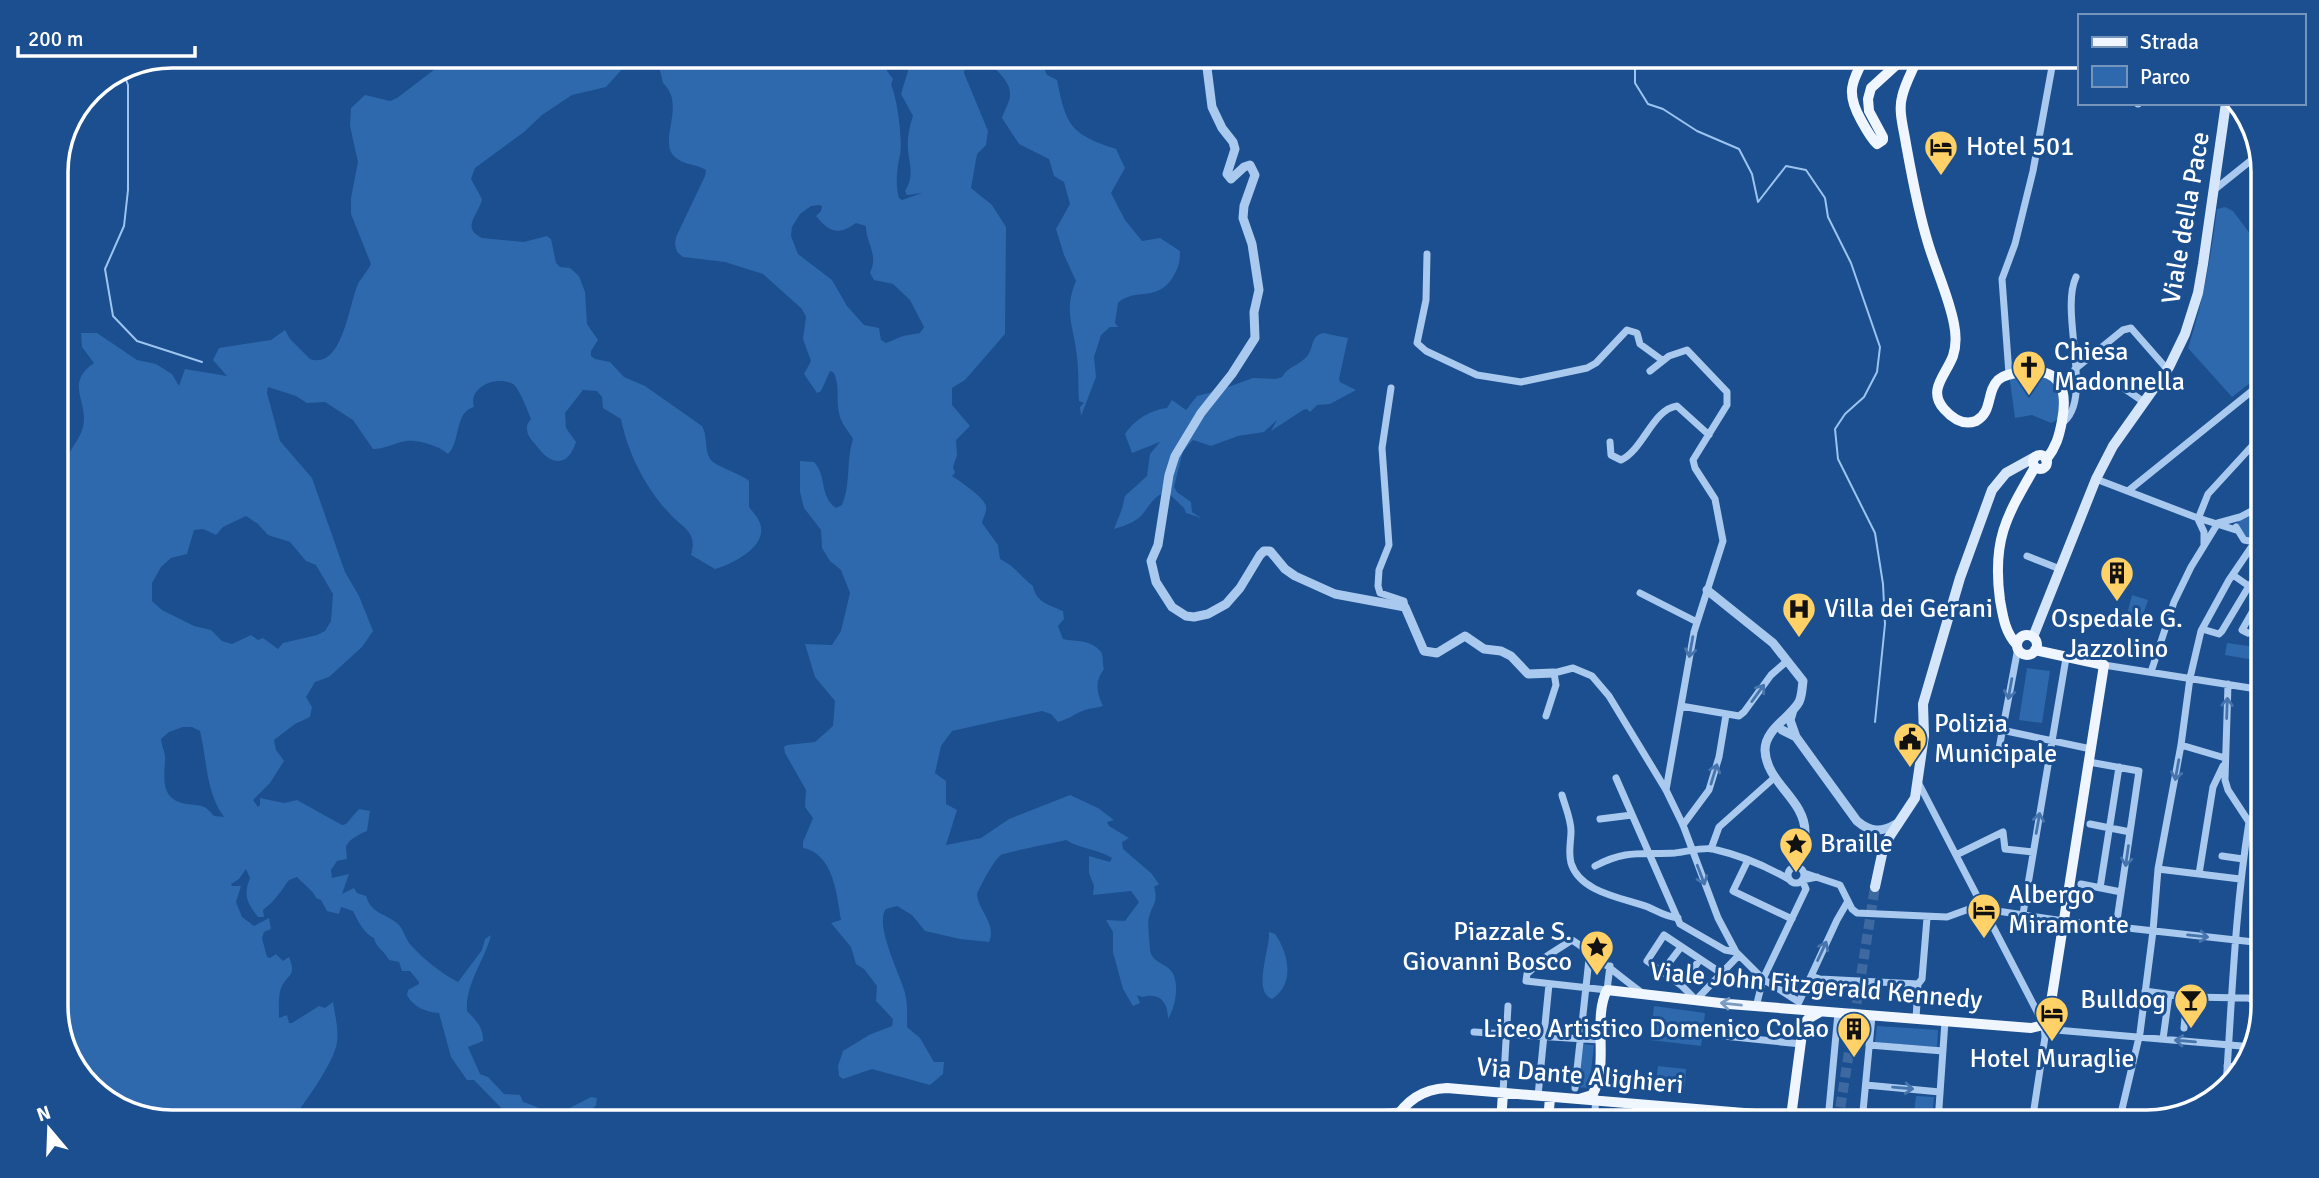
<svg xmlns="http://www.w3.org/2000/svg" width="2319" height="1178" font-family="Signika,sans-serif">
	<style>
		.green { fill: #2e69ad; fill-rule: evenodd }
		.lines { fill: none; stroke-linecap: round; stroke-linejoin: round }
		.stream { stroke: #9cc4f0; stroke-width: 2 }
		.secondary-tunnel { stroke: #3d69a0; stroke-width: 10; stroke-dasharray: 10 5; stroke-linecap: butt }
		.minor { stroke: #a9c9ee; stroke-width: 7 }
		.tertiary { stroke: #a9c9ee; stroke-width: 9 }
		.secondary { stroke: #d6e6fa; stroke-width: 10 }
		.primary { stroke: #f0f6ff; stroke-width: 10 }
		.oneway { stroke: #4674ac }
		.oneway2 { stroke: #7b9ac1 }
		.labels { text-anchor: middle; dominant-baseline: central; stroke-width: 6; stroke-linejoin: round; paint-order: stroke }
		.poi-label { font-size: 26px; fill: #fff; stroke: #1b4f8f; text-anchor: start }
		.street-label { font-size: 26px; fill: #fff; stroke: #1b4f8f }
		.rim { fill: none; stroke: #fff; stroke-width: 3.5 }
	</style>
	<rect width="100%" height="100%" fill="#1b4f8f"/>
	<path class="green" d="M885 61 887 71 893 79 891 85C897 96 903 142 900 155 897 168 895 185 899 198L902 200 922 193 907 195 905 191C914 176 910 167 908 151 907 140 909 127 913 116L901 94 908 71 906 61H966L964 73 988 131 986 145 977 154 971 188 992 205 1006 227 1005 334 965 380 952 388V405L970 426 956 440 957 455 953 467 955 473 952 476C958 480 984 497 986 506 987 512 983 518 982 523L998 545 1000 559C1015 566 1021 577 1033 586 1036 602 1049 605 1063 611L1064 619 1058 626 1063 639C1076 642 1091 639 1101 652 1104 657 1102 663 1104 669 1095 681 1096 691 1103 706 1097 708 1091 708 1085 710 1076 713 1069 719 1058 722L1051 714 1042 711 952 731 941 746 935 773 946 781V804L957 810 946 845 981 838 1009 819 1070 795 1098 808 1114 820 1107 822 1109 826 1129 838 1122 842 1123 849 1151 873 1159 884 1154 887C1159 901 1152 905 1149 917 1147 923 1150 943 1150 950 1152 963 1166 963 1172 972 1180 985 1175 1008 1168 1019 1168 1001 1159 992 1142 997L1137 995 1140 1003 1133 1006 1123 989 1113 952V932L1106 920 1125 921 1139 902 1131 891 1093 895 1094 886 1089 873V856L1110 862 1112 858C1098 849 1080 849 1066 840 1058 842 1003 853 1001 855 993 861 981 885 977 894 978 911 997 923 989 942L960 939 925 931 912 915 897 906 886 909C874 925 900 974 905 993 908 1005 907 1015 907 1027L920 1038 934 1062H944L943 1074 930 1085 872 1069 843 1079 839 1076 838 1066 843 1051 869 1035 892 1026 893 1019 876 1001 877 986 864 969 856 964 851 947 831 923 841 920C837 896 834 854 803 848V842L813 818 805 807 806 790 785 753 784 747 787 745 815 742 833 726 835 701 815 677 805 644 832 645 841 631 850 593 841 570 830 561 822 548 821 530 804 508 800 492V461L814 462C827 475 819 496 836 508L842 505C851 484 846 461 853 439 848 430 841 424 839 413 836 400 840 386 834 373L830 371 821 391 817 393 804 374 811 361 803 339 806 317 802 309 763 274 725 262 683 257 677 252 675 244 676 237 705 176 706 170C696 164 683 165 675 157 657 141 687 105 663 83L658 62ZM819 205 822 206 821 211 816 216C829 232 838 236 856 223L866 226C866 244 879 254 870 273L874 280 893 284 910 300 924 327 920 333 903 336 886 343 881 340 879 328 864 325 847 306 832 280 798 254 791 236 792 227 800 214 811 206Z
		M988 61H1041L1047 75 1057 80C1066 125 1070 134 1116 149L1125 168 1111 193 1125 220 1142 241 1160 238 1180 251C1180 262 1179 267 1173 277 1157 303 1135 287 1118 303L1115 323 1118 327H1110L1101 335 1094 357 1096 377 1081 416 1080 407 1084 403 1079 401C1078 387 1079 373 1077 357 1074 326 1063 312 1076 281L1064 255 1056 229 1070 204 1064 182 1054 176 1049 159 1019 144 1002 118C1004 110 1010 103 1010 95 1011 81 996 71 988 61Z
		M443 63H637L624 67 606 87 572 95 542 115 524 132 475 168 471 179 482 199C479 215 460 227 482 238L524 242 547 236 551 239 556 263 560 267 570 268 579 276 585 292 587 324 598 340 591 351V356L595 359 610 362 624 377 645 386 702 426C708 436 704 449 710 459 716 467 740 473 749 481V507C752 511 757 516 759 521 771 545 733 564 715 569L691 555C693 547 694 542 690 534 685 526 677 522 671 515 646 489 628 454 621 419L603 408 602 397 597 391 583 390 565 413 566 428 576 442C569 465 553 467 539 449 535 443 527 437 527 429 526 425 529 422 531 419 528 411 519 388 513 384 496 375 468 387 474 407 454 412 461 442 448 454 440 446 417 439 406 441 394 443 385 449 373 449L353 420 325 402 307 403 296 396 268 387 267 393 280 441 312 478 345 572 359 596 373 631 362 647 329 677 315 682 306 697 312 707 310 717 295 724 274 740 276 750 284 761 270 783 253 800 258 807 260 805V798L284 803 297 800 342 825 346 824 359 809 370 811 367 831C361 833 346 841 346 848 346 852 347 855 347 859L337 861 331 870 332 878 349 874 342 894 354 888 357 893 366 896C372 915 386 913 398 924 404 930 405 938 410 944 423 959 441 973 458 982L482 950 485 939 491 935C485 960 465 984 467 1011 475 1019 484 1028 483 1041L468 1047 480 1074 488 1077 504 1094 520 1095 523 1102C531 1104 536 1107 544 1110 550 1112 554 1110 560 1113L591 1097 597 1098 596 1105 583 1122 514 1121 474 1080H467L451 1057 439 1013C426 1012 413 1007 407 995L408 990 419 984V982L410 971H402L399 962 389 960C385 951 376 948 374 938 364 934 358 921 353 911L341 907 339 914 327 911 321 900 316 898C313 890 303 884 297 877L289 880C281 891 274 902 263 910L264 917H258C247 903 243 895 250 878L246 869 239 879 231 884 232 886H241L236 902 242 917 254 926 269 918 271 929 264 932 262 938 267 957 270 958 276 954 283 961 289 957C297 977 288 973 281 988 278 997 279 1009 279 1018L287 1015 289 1023H292L319 1006 325 1008 333 1002C335 1016 340 1033 336 1047 330 1068 304 1104 290 1122H172L122 1110 106 1088 73 1064 56 1014V487C60 475 64 463 70 452 74 444 81 436 83 427 89 401 64 384 94 363L82 347 81 333H97L137 360 156 364 172 374 179 386 185 369 227 376 213 360 219 348 271 340 285 330 290 339 310 359C344 370 349 300 359 282 363 276 368 270 371 264L351 214V198L358 162 350 126 351 108 365 95 390 101 397 98ZM246 516 258 524 268 535 290 542 306 561 316 565 333 594 331 621 325 631 317 635 283 643 278 649 263 638 258 640 251 635 232 644 222 641 211 630 194 626 162 610 152 601V583L161 567 171 558 187 554 194 530 203 529 216 535 223 527ZM183 727H192L200 731C207 760 206 793 224 817L214 816C204 804 202 806 186 804 161 799 164 781 165 761 166 754 162 747 161 739L169 732Z
		M2225 207 2233 211 2254 239 2263 235V373L2232 397 2188 348C2203 302 2211 257 2217 209Z
		M1323 333 1348 338 1339 379 1340 382 1356 390 1330 404 1317 405 1310 412 1307 409 1303 410 1271 431 1277 420 1264 432 1238 436 1211 446 1193 440 1183 451 1174 487 1177 492 1191 502 1192 512 1201 518 1186 513 1184 508 1162 487 1161 494C1152 499 1148 508 1141 516 1134 523 1123 526 1114 529L1122 509 1125 496 1147 476 1150 454 1160 442 1132 453 1125 434C1134 420 1150 410 1167 408L1172 400 1186 410 1197 396 1217 391 1253 378 1275 379 1282 377C1288 366 1301 365 1308 355 1314 346 1311 336 1323 333Z
		M2030 371 2061 385 2063 417 2051 423 2032 415 2015 418 2009 374Z
		M2255 513 2263 516V530L2255 542H2248L2236 526 2240 517Z
		M2132 595 2148 600 2142 618 2132 623 2125 622Z
		M2227 643 2256 647 2254 660 2225 655Z
		M2027 668 2050 671 2042 723 2019 720Z
		M1269 932 1275 934C1288 952 1296 984 1272 999 1252 992 1270 950 1269 932Z
		M1654 1006 1705 1013 1701 1046 1650 1040Z
		M1877 1026 1938 1030 1937 1047 1875 1042Z
		M1581 1044 1594 1045 1589 1088 1577 1087Z
		M1658 1066 1686 1069 1685 1086 1656 1083Z
		M1916 1096 1934 1097 1932 1115 1914 1113Z"/>
	<g class="lines">
		<path class="stream" d="M1635 58V83L1648 104 1663 109 1697 131 1739 149 1752 174 1758 202 1786 166 1806 170 1825 198 1828 217 1851 263 1880 347 1877 372 1864 397 1845 414 1835 429 1838 459 1875 533 1883 584 1885 624 1875 722
			M122 69 128 85V190L124 226 105 269 113 316 137 341 202 362"/>
		<path class="secondary-tunnel" d="M1838 1122 1875 887"/>
		<path class="minor" d="M2138 104V103
			M2214 190 2259 154
			M1427 254 1426 300 1417 343 1426 351 1477 375 1521 382 1587 368 1596 363 1627 330 1637 333 1640 344 1662 360
			M2075 369 2123 330 2131 328 2167 369
			M1650 371 1669 356 1687 350 1727 392V405L1693 460 1695 468 1715 499 1723 541 1694 632 1666 790
			M2009 374 2002 279 2015 244 2033 171 2054 56
			M2112 380 2144 402
			M1391 388 1382 448 1389 545 1379 570 1378 586 1380 593 1404 601 1405 607
			M2062 423C2095 400 2059 313 2076 277
			M1610 442 1611 455 1621 460C1643 450 1653 409 1677 406L1709 435
			M2096 479 2195 517 2236 530
			M2128 491 2263 382
			M2236 527 2244 540 2255 542
			M2204 544V532L2198 519 2208 494 2252 446
			M2027 556 2060 569
			M2233 575 2263 596
			M1640 593 1697 622
			M2202 629 2219 634 2222 631 2249 586 2263 570
			M2248 633 2242 630 2262 595
			M2261 636 2263 632
			M2104 665 2263 690
			M2151 672 2174 602 2191 567 2218 523 2240 517 2263 505
			M2263 705C2260 724 2247 755 2263 770
			M1681 706 1739 716 1744 712 1771 675 1787 661
			M1546 716 1556 685 1554 673 1573 668 1592 676 1609 696 1666 790 1683 825 1718 918 1736 952
			M1973 724 2091 749
			M2181 745 2225 758
			M1998 754 2018 648
			M2089 762 2139 771 2116 927
			M1616 778 1680 924 1725 950 1736 952 1763 979 1799 1002
			M1918 782 2044 1025 2045 1037 2032 1122
			M1562 795C1565 806 1571 819 1571 831 1571 842 1568 852 1571 863 1580 893 1624 898 1648 907 1659 912 1666 917 1678 918
			M1600 819 1632 815
			M2090 824 2130 832
			M1683 825 1709 790 1719 757 1726 715
			M1711 849 1719 827 1774 778
			M1956 855 2003 832 2005 849 2033 852
			M2222 856 2243 859
			M1747 862 1733 891 1792 919
			M1595 866C1627 849 1642 855 1675 853 1687 852 1701 847 1713 849 1739 855 1768 867 1790 880
			M1788 875a8 8 0 1 1 16 0a8 8 0 1 1-16 0Z
			M2158 869 2240 879
			M1804 873 1840 885 1852 909 1857 913 1947 917 1969 909H1984L2064 921 2263 943
			M2199 874 2213 787 2223 766
			M2081 884 2121 892
			M2100 888 2119 767
			M2023 914 2066 658
			M1610 966 1607 990 1526 981 1527 974 1547 956 1572 940C1597 956 1617 975 1641 992
			M1662 972 1681 947
			M1721 973 1664 935 1647 961 1682 986 1696 1000 1739 955
			M1811 976 1820 979 1918 984
			M1682 986 1700 959
			M2145 991 2187 997 2248 998 2263 1004
			M1799 1002 1837 920 1848 901
			M1756 1007 1763 979 1806 889 1802 880 1817 877
			M1916 1019 1918 984 1922 979 1927 918
			M2044 1025 2056 1030 2253 1047
			M2184 1028 2187 997
			M1474 1032 1600 1040
			M1724 1036 1801 1044
			M2163 1039 2169 995
			M1869 1045 1943 1051
			M2227 1066 2242 1067
			M1866 1085 1940 1092
			M2226 1086C2232 997 2235 910 2249 822L2228 790 2225 780 2228 684
			M1575 1088 1590 950
			M1503 1093 1508 1006
			M1538 1096 1549 984
			M1791 1119V1117L1848 1122
			M1828 1120 1838 1013
			M1594 1122 1596 1098
			M1634 1122 1636 1104
			M1678 1122 1679 1107
			M1718 1122V1111
			M1862 1122 1872 1016
			M1938 1122 1945 1021
			M2119 1122 2140 1033 2153 931 2158 869 2181 745 2190 678 2201 631 2229 580 2263 530"/>
		<path class="tertiary" d="M1206 60 1212 107 1222 128 1233 142 1235 149 1227 174 1231 179 1244 167 1250 165 1255 175 1244 206 1243 218 1252 244 1259 290 1254 312 1255 338 1232 374 1201 413 1175 456 1169 475 1158 545 1151 561 1156 582 1172 607 1186 616 1194 617 1208 614 1226 604 1240 588 1260 555 1264 551H1270L1285 569 1295 576 1335 594 1405 607 1424 651 1437 653 1465 636 1484 649 1501 651 1511 656 1528 674 1554 673
			M1707 590 1773 643 1803 681C1802 688 1802 696 1799 702 1790 718 1765 729 1765 750 1766 783 1805 799 1805 832 1805 838 1802 846 1801 853
			M1793 710 1790 720 1796 737 1857 821C1870 832 1881 833 1896 824
			M1782 730 1796 737
			M1299 1122 1399 1112"/>
		<path class="secondary" d="M2033 637 2096 479 2113 446 2169 367 2185 334 2198 293 2203 264 2226 103
			M1875 887 1884 845 1915 798 1924 736 1923 704 1960 578 1992 490 2006 473 2035 457"/>
		<path class="primary" d="M1865 57C1851 83 1846 93 1861 120 1866 129 1870 137 1877 144L1883 140V137L1869 111 1868 99 1871 88 1905 57
			M1918 57C1913 70 1905 83 1902 97 1898 111 1904 130 1906 144 1912 177 1918 211 1928 243 1936 270 1949 297 1954 324 1956 334 1956 347 1953 356 1946 375 1927 390 1944 409 1952 418 1963 426 1976 421 1993 412 1986 392 1998 380 2005 374 2015 373 2023 372 2061 367 2068 389 2062 421 2059 437 2056 447 2046 460
			M2033 462a7 7 0 1 1 14 0a7 7 0 1 1-14 0Z
			M2017 645a10 10 0 1 1 20 0a10 10 0 1 1-20 0Z
			M2017 645C2005 632 2003 617 2000 600 1992 540 2006 517 2035 467
			M1579 1099 1592 1095C1610 1067 1592 1019 1607 990L1729 1004 2031 1028 2044 1025 2049 1015 2104 665 2035 650
			M1393 1122C1406 1101 1422 1089 1447 1088L1791 1117 1803 1026 1808 1019 1820 1012
			M1501 1122 1503 1093
			M1548 1122 1550 1097"/>
	</g>
	<defs><path id="oneway-shaft" d="M-6 0H5M1.5-3L5.5 0L1.5 3" fill="none" stroke-width="1.6" stroke-linecap="round" stroke-linejoin="round" transform="scale(1.75)"/></defs>
	<g class="oneway">
		<use href="#oneway-shaft" transform="translate(1691 647) rotate(100)"/>
		<use href="#oneway-shaft" transform="translate(2010 689) rotate(100)"/>
		<use href="#oneway-shaft" transform="translate(1758 693) rotate(-54)"/>
		<use href="#oneway-shaft" transform="translate(2227 708) rotate(-88)"/>
		<use href="#oneway-shaft" transform="translate(2177 770) rotate(100)"/>
		<use href="#oneway-shaft" transform="translate(1714 774) rotate(-73)"/>
		<use href="#oneway-shaft" transform="translate(2038 823) rotate(-80)"/>
		<use href="#oneway-shaft" transform="translate(2127 856) rotate(98)"/>
		<use href="#oneway-shaft" transform="translate(1701 875) rotate(69)"/>
		<use href="#oneway-shaft" transform="translate(2198 936) rotate(6)"/>
		<use href="#oneway-shaft" transform="translate(1822 951) rotate(-65)"/>
		<use href="#oneway-shaft" transform="translate(2185 1041) rotate(-175)"/>
		<use href="#oneway-shaft" transform="translate(1903 1088) rotate(5)"/>
	</g>
	<use class="oneway2" href="#oneway-shaft" transform="translate(1731 1004) rotate(-174)"/>
	<defs>
		<g id="hotel-pin" transform="scale(1.75)"><path d="M0 17L-7.5 6A9.5 9.5 0 1 1 7.5 6Z" fill="#ffd166" stroke="#1b4f8f"/><path d="M-6-4.5h1.5V1H6V5H4.5V3h-9V5H-6ZM-4 0a1.8 1.8 0 1 1 3.6 0ZM.5 0V-2.5h3Q6-2.5 6 0Z" fill="#111"/></g>
		<g id="church-pin" transform="scale(1.75)"><path d="M0 17L-7.5 6A9.5 9.5 0 1 1 7.5 6Z" fill="#ffd166" stroke="#1b4f8f"/><path d="M-1.2-6h2.4v3.5h3.3v2.4h-3.3V6h-2.4V-.1h-3.3v-2.4h3.3Z" fill="#111"/></g>
		<g id="building-pin" transform="scale(1.75)"><path d="M0 17L-7.5 6A9.5 9.5 0 1 1 7.5 6Z" fill="#ffd166" stroke="#1b4f8f"/><path d="M-4-6H4V6H1V3H-1V6H-4ZM-2.5-4.3h1.7v1.8h-1.7ZM.8-4.3h1.7v1.8H.8ZM-2.5-1h1.7V.8h-1.7ZM.8-1h1.7V.8H.8Z" fill="#111"/></g>
		<g id="hospital-pin" transform="scale(1.75)"><path d="M0 17L-7.5 6A9.5 9.5 0 1 1 7.5 6Z" fill="#ffd166" stroke="#1b4f8f"/><path d="M-5-5h3v3.5h4V-5h3V5h-3V1.5h-4V5h-3Z" fill="#111"/></g>
		<g id="civic-pin" transform="scale(1.75)"><path d="M0 17L-7.5 6A9.5 9.5 0 1 1 7.5 6Z" fill="#ffd166" stroke="#1b4f8f"/><path d="M-.6-6.5H3V-4.5H.6V-3L4-1V1h2V6H-6V1h2V-1L-.6-3ZM-1.2 2.5V6h2.4V2.5Z" fill="#111"/></g>
		<g id="sight-pin" transform="scale(1.75)"><path d="M0 17L-7.5 6A9.5 9.5 0 1 1 7.5 6Z" fill="#ffd166" stroke="#1b4f8f"/><path d="M0-6L1.8-2.2L6-1.7L2.9 1.2L3.7 5.4L0 3.3L-3.7 5.4L-2.9 1.2L-6-1.7L-1.8-2.2Z" fill="#111"/></g>
		<g id="bar-pin" transform="scale(1.75)"><path d="M0 17L-7.5 6A9.5 9.5 0 1 1 7.5 6Z" fill="#ffd166" stroke="#1b4f8f"/><path d="M-6-5H6L.8 .8V4.5H3.5V6h-7V4.5H-.8V.8Z" fill="#111"/></g>
	</defs>
	<g fill-rule="evenodd">
		<use href="#hotel-pin" x="1941" y="147"/>
		<use href="#church-pin" x="2029" y="367"/>
		<use href="#building-pin" x="2117" y="573"/>
		<use href="#hospital-pin" x="1799" y="609"/>
		<use href="#civic-pin" x="1910" y="739"/>
		<use href="#sight-pin" x="1796" y="844"/>
		<use href="#hotel-pin" x="1984" y="910"/>
		<use href="#sight-pin" x="1597" y="947"/>
		<use href="#bar-pin" x="2191" y="1000"/>
		<use href="#hotel-pin" x="2052" y="1013"/>
		<use href="#building-pin" x="1854" y="1029"/>
	</g>
	<g class="labels">
		<g class="poi-label">
			<text x="1966" y="147">Hotel 501</text>
			<text x="2054" y="352">Chiesa<tspan x="2054" dy="30">Madonnella</tspan></text>
			<text x="1824" y="609">Villa dei Gerani</text>
			<text x="2117" y="619" text-anchor="middle">Ospedale G.<tspan x="2117" dy="30">Jazzolino</tspan></text>
			<text x="1934" y="724">Polizia<tspan x="1934" dy="30">Municipale</tspan></text>
			<text x="1820" y="844">Braille</text>
			<text x="2008" y="895">Albergo<tspan x="2008" dy="30">Miramonte</tspan></text>
			<text x="1572" y="932" text-anchor="end">Piazzale S.<tspan x="1572" dy="30">Giovanni Bosco</tspan></text>
			<text x="2166" y="1000" text-anchor="end">Bulldog</text>
			<text x="1829" y="1029" text-anchor="end">Liceo Artistico Domenico Colao</text>
			<text x="2052" y="1059" text-anchor="middle">Hotel Muraglie</text>
		</g>
		<g class="street-label">
			<text transform="translate(2186 218) rotate(-80)">Viale della Pace</text>
			<text transform="translate(1816 986) rotate(5)">Viale John Fitzgerald Kennedy</text>
			<text transform="translate(1580 1076) rotate(5)">Via Dante Alighieri</text>
		</g>
	</g>
	<path d="M0 0H2319V1178H0ZM172 68H2147A104 104 0 0 1 2251 172V1006A104 104 0 0 1 2147 1110H172A104 104 0 0 1 68 1006V172A104 104 0 0 1 172 68Z" fill="#1b4f8f" fill-rule="evenodd"/>
	<path class="rim" d="M172 68H2147A104 104 0 0 1 2251 172V1006A104 104 0 0 1 2147 1110H172A104 104 0 0 1 68 1006V172A104 104 0 0 1 172 68Z"/>
	<rect x="2078" y="14" width="228" height="91" fill="#1b4f8f" stroke="#7695bc" stroke-width="2"/>
	<rect x="2092" y="37" width="35" height="10" fill="#f0f6ff" stroke="#7695bc" stroke-width="2"/>
	<text x="2140" y="49" font-size="21" fill="#ffffff">Strada</text>
	<rect x="2092" y="66" width="35" height="21" fill="#2e69ad" stroke="#7695bc" stroke-width="2"/>
	<text x="2140" y="84" font-size="21" fill="#ffffff">Parco</text>
	<g transform="translate(49 1129) rotate(341)" stroke="#1b4f8f" stroke-width="5" paint-order="stroke">
	<path d="M0-5L12 26L0 18L-12 26Z" fill="#ffffff"/>
	<text y="-10" font-size="19" font-weight="bold" text-anchor="middle" fill="#ffffff">N</text>
	</g>
	<path d="M18 46v10h177v-10" fill="none" stroke="#ffffff" stroke-width="3.5"/>
	<text x="28" y="46" font-size="21" fill="#ffffff" stroke="#1b4f8f" stroke-width="5" paint-order="stroke">200 m</text>
</svg>
